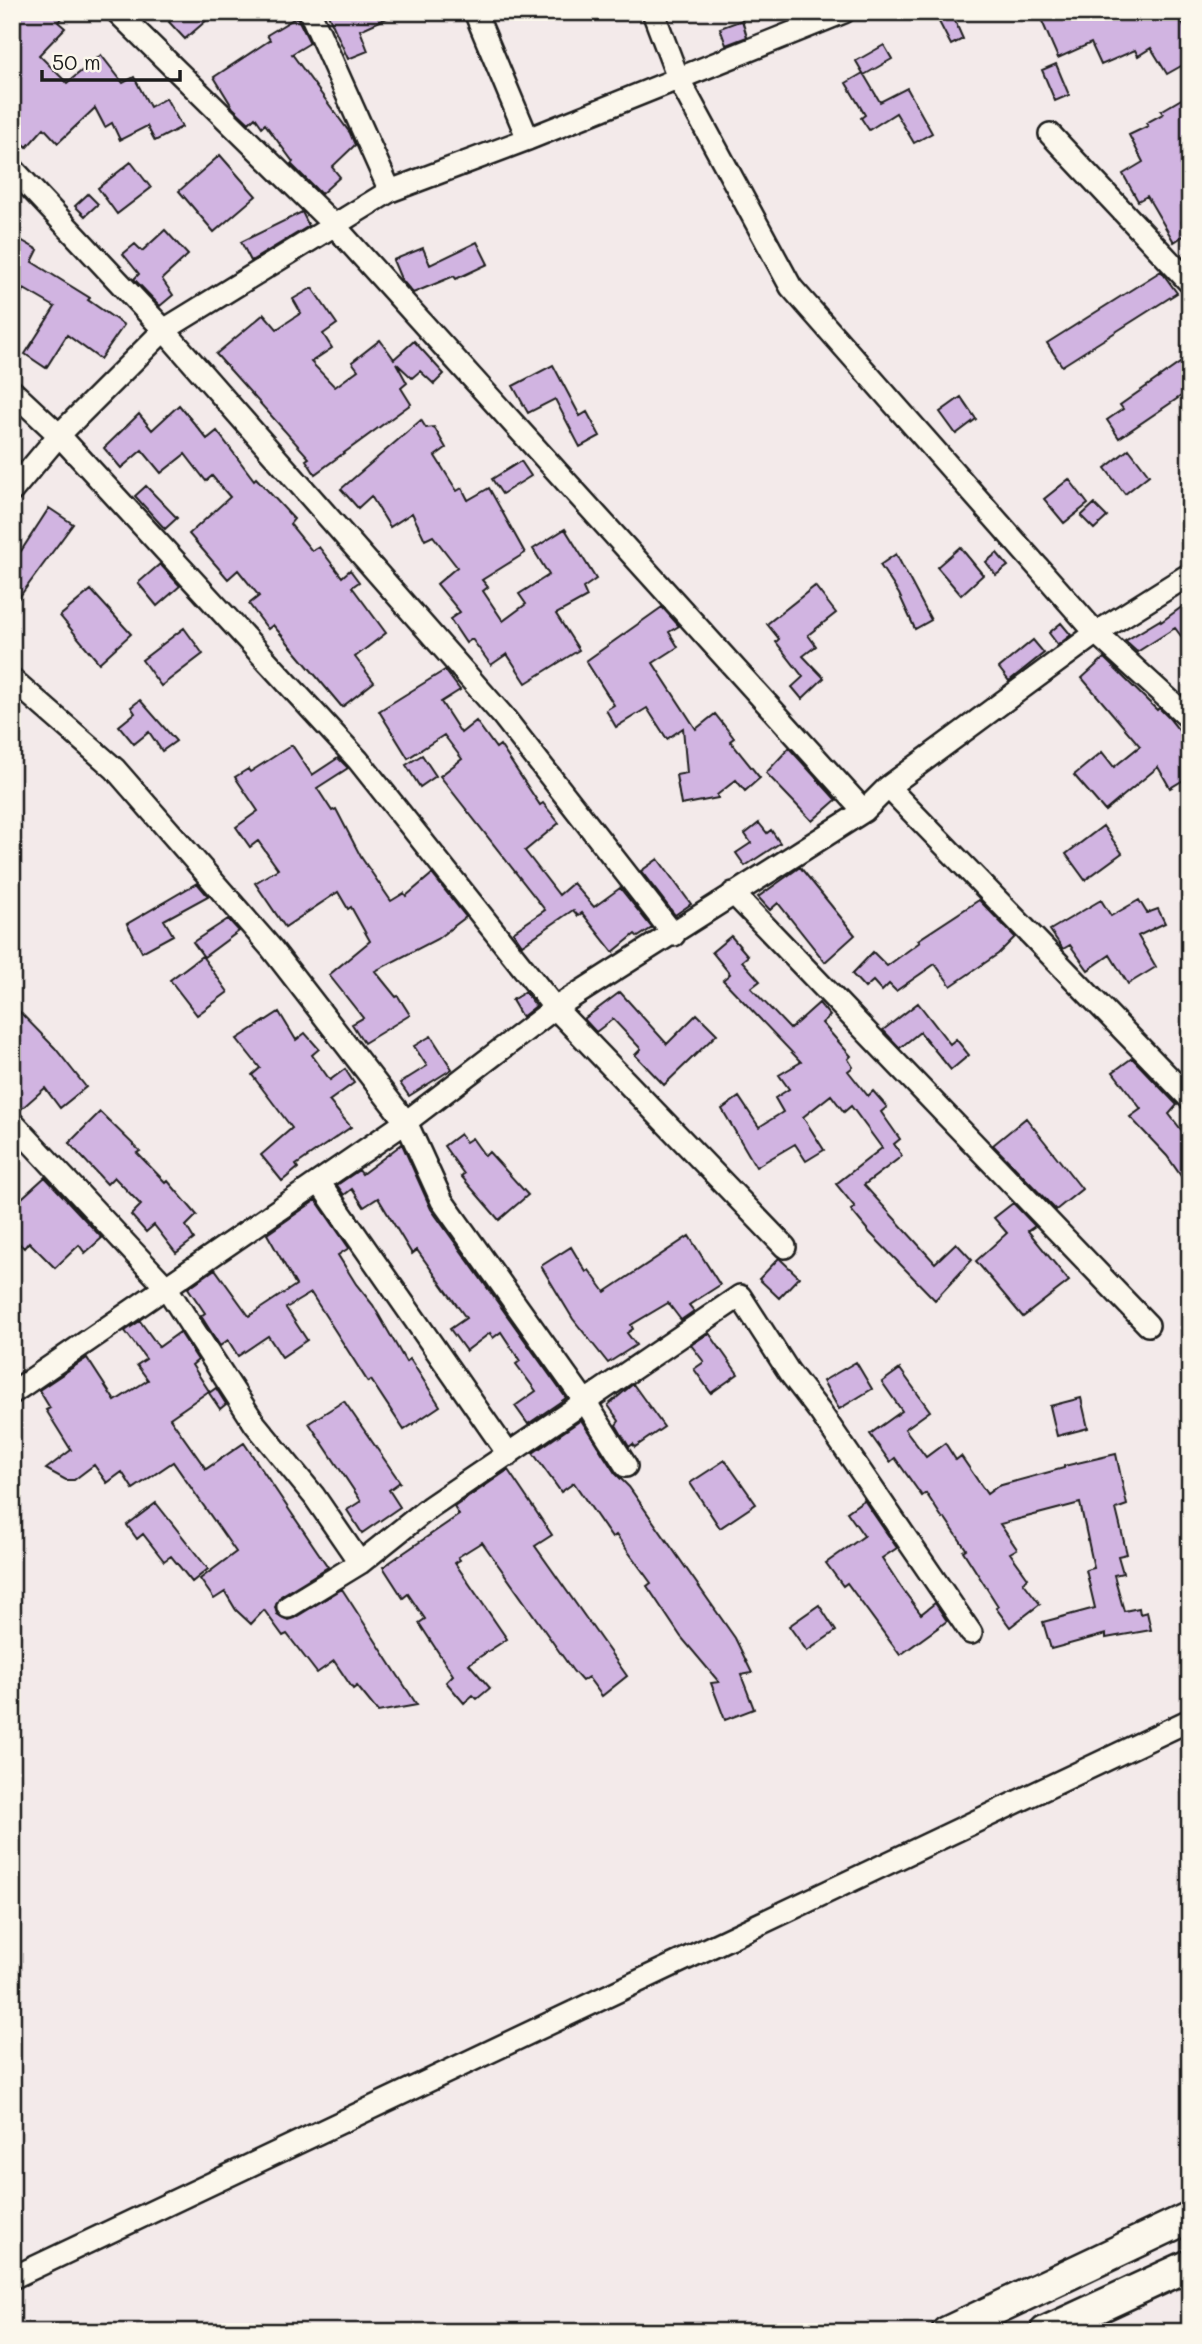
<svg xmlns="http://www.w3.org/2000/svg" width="1202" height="2344" font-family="Mali,sans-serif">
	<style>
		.building { fill: #d1b4e1; stroke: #1c1c1c; stroke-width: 2 }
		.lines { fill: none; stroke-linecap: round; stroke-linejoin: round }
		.street-casing { stroke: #1c1c1c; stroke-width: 26 }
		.secondary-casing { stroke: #1c1c1c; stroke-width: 35 }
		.street { stroke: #fbf7ec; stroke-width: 21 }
		.secondary { stroke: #fbf7ec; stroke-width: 30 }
	</style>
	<rect width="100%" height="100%" fill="#f3eaea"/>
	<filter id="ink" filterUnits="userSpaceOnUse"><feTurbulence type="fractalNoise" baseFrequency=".0143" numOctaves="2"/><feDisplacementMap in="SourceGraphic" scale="14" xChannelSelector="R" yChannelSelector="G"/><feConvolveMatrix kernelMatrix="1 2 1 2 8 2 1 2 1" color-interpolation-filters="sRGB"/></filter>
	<g filter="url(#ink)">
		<path class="building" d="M12 12H68L58 22 65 28 39 55 67 83 101 55 123 83 134 77 150 107 166 98 182 127 155 141 147 126 120 140 112 123 105 127 95 108 58 143 44 128 27 147 12 133Z
			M180 12H200L207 20 185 39 169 22Z
			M327 12H398V13L360 30 368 51 348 59Z
			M951 12 963 39 951 45 937 18Z
			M1038 12H1190V20L1182 23 1190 37V61L1167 74 1151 48 1138 56 1135 50 1101 65 1091 43 1058 58Z
			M297 17 310 43 292 54 350 133 355 145 332 167 340 177 321 194 291 164 293 162 265 124 262 127 255 117 249 123 233 108 214 77 270 40 267 35Z
			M742 20 747 37 726 45 720 28Z
			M884 45 892 59 864 75 856 61Z
			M1056 64 1069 95 1055 101 1042 70Z
			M863 73 880 102 907 88 932 133 914 143 896 113 869 130 861 118 865 115 846 83Z
			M1190 94V218L1182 222 1188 233 1174 242 1147 196 1138 201 1123 174 1143 162 1129 135 1148 126 1146 123 1163 114 1161 111Z
			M220 155 256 196 214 232 179 191Z
			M131 162 151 188 117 214 98 188Z
			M88 194 98 204 85 216 75 206Z
			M302 212 309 226 251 261 241 242Z
			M165 230 188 255 162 279 173 295 160 306 134 279 139 274 123 254 135 244 142 251Z
			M12 235 38 250 32 262 90 298 88 300 124 325 100 359 67 335 46 368 25 354 55 307 24 289 12 308Z
			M477 242 488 264 456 279 454 276 413 293 401 279 393 260 423 248 430 265Z
			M1161 271 1177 293 1062 366 1047 343Z
			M312 288 337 324 323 334 332 348 311 362 335 387 358 370 352 362 380 340 394 359 414 341 444 374 434 384 420 371 412 378 396 363 407 383 401 388 411 404 315 474 306 460 309 458 216 354 264 314 277 329 301 313 293 299Z
			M1190 356V390L1119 438 1107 420 1123 409 1120 405Z
			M553 365 580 416 587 412 600 436 580 447 555 399 528 413 513 386Z
			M961 397 976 419 956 434 940 412Z
			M179 405 207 439 217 431 254 480 256 478 294 519 290 524 312 551 319 547 342 577 350 570 359 582 352 587 386 633 355 657 374 682 342 707 273 625 268 629 249 604 259 596 238 570 228 579 189 534 230 497 212 476 206 481 185 454 161 473 142 450 121 468 104 448 139 414 152 430Z
			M421 420 426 428 434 427 446 448 435 456 457 491 462 488 468 500 489 488 525 553 482 580 488 587 483 591 503 621 526 604 519 594 549 575 533 549 565 529 596 579 583 588 587 597 556 614 579 650 526 683 507 654 491 665 472 639 466 643 450 619 460 612 437 584 457 567 433 536 425 540 412 513 390 527 371 496 358 508 341 489Z
			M1129 449 1149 475 1125 494 1105 468Z
			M521 461 531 476 502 494 492 479Z
			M1069 479 1088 504 1064 523 1044 499Z
			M146 486 177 518 165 529 135 496Z
			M1094 504 1107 517 1094 529 1081 516Z
			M49 508 73 524 12 607V544L21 551Z
			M960 547 983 575 961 595 937 567Z
			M997 553 1008 566 996 575 986 562Z
			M896 554 931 620 915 629 899 594 880 565Z
			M160 564 180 586 157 606 138 583Z
			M815 586 836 613 808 635 816 646 803 656 824 678 802 699 792 687 803 677 776 642 779 639 767 624Z
			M91 590 131 634 99 663 60 616Z
			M1190 601V648L1175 628 1137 652 1125 641 1160 620 1161 622Z
			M662 607 679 626 669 632 678 647 653 663 696 729 715 714 734 738 730 741 760 778 745 791 736 780 717 795 718 798 681 805 676 775 687 773 683 728 667 739 647 708 616 727 606 710 614 705 586 661Z
			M1061 623 1071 635 1058 645 1049 633Z
			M184 628 203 654 161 686 142 660Z
			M1033 640 1044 653 1009 681 999 668Z
			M1104 658 1157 710 1159 708 1169 718 1190 744V776L1170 788 1158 767 1105 811 1074 775 1102 752 1114 767 1140 746 1082 678Z
			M445 670 460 690 441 702 461 733 476 721 496 748 500 745 540 805 543 803 559 823 525 851 559 895 573 883 594 907 620 888 652 928 638 937 635 934 613 952 582 913 578 916 573 910 522 945 513 932 545 910 440 776 462 759 444 735 408 758 379 711Z
			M140 700 176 741 162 751 149 732 134 744 119 726 135 713 131 707Z
			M292 745 312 775 338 758 348 768 317 788 332 811 336 809 361 857 391 901 404 893 406 896 432 874 466 917 437 939 375 971 396 997 398 996 410 1015 364 1043 352 1024 363 1018 329 975 370 941 351 907 348 909 338 892 285 927 255 883 278 869 258 841 250 847 236 827 258 811 235 777 248 769 250 772Z
			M789 748 836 800 812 821 766 773Z
			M422 755 436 776 420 787 406 765Z
			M759 823 767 833 771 830 780 843 745 866 736 853 751 843 745 834Z
			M1103 826 1122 853 1085 880 1066 854Z
			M658 859 691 904 675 915 641 871Z
			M800 867 855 935 825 962 778 903 770 910 758 897Z
			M197 883 208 896 164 920 173 935 142 952 127 924Z
			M979 900 1015 937 998 954 951 986 935 964 896 991 889 984 882 991 873 981 865 988 852 974 873 952 887 966 920 942 918 940Z
			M1101 900 1111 916 1139 900 1147 913 1158 909 1165 923 1138 936 1156 967 1128 984 1110 955 1088 970 1070 945 1063 949 1050 930Z
			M228 919 239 931 204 957 193 942Z
			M731 936 748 956 742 961 760 981 751 988 790 1029 819 1003 830 1016 822 1023 851 1056 848 1059 853 1067 848 1071 868 1096 873 1091 887 1107 881 1112 900 1139 894 1144 902 1156 864 1185 935 1263 956 1243 972 1260 935 1300 870 1233 851 1210 855 1207 836 1184 882 1148 851 1106 844 1112 831 1095 803 1117 824 1150 806 1161 795 1144 756 1167 722 1109 739 1097 759 1127 783 1112 775 1098 789 1089 779 1075 801 1062 723 980 730 974 712 952Z
			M202 956 228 992 197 1015 170 980Z
			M525 992 536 1006 522 1017 512 1000Z
			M620 992 667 1044 697 1014 717 1034 664 1085 635 1055 641 1049 613 1019 596 1032 584 1019Z
			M918 1003 950 1044 956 1039 969 1055 951 1070 920 1032 900 1048 883 1030Z
			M12 1004 55 1048 86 1087 60 1108 45 1088 19 1111 12 1109Z
			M279 1012 296 1040 305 1033 319 1049 312 1055 330 1080 345 1069 354 1083 329 1101 351 1127 296 1165 298 1168 282 1181 261 1155 292 1128 252 1075 260 1068 237 1039Z
			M431 1036 452 1069 409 1096 400 1083 427 1066 414 1046Z
			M1132 1058 1177 1105 1169 1114 1190 1141V1189L1167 1156 1130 1117 1141 1109 1113 1072Z
			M100 1112 140 1151 137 1153 166 1183 168 1181 197 1215 186 1226 194 1239 176 1253 154 1225 146 1232 131 1215 141 1205 114 1177 107 1184 69 1143Z
			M1026 1118 1082 1189 1056 1210 993 1145Z
			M460 1134 466 1142 472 1138 485 1156 489 1152 528 1195 499 1220 461 1176 464 1174 444 1146Z
			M402 1144 431 1209 566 1398 528 1424 515 1406 536 1391 516 1364 520 1361 501 1332 493 1338 490 1333 466 1351 450 1329 466 1318 417 1250 412 1254 378 1198 364 1207 352 1189 344 1195 337 1185 359 1170 362 1174Z
			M45 1177 102 1238 85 1253 79 1245 55 1268 29 1242 24 1248 12 1237V1207Z
			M316 1200 349 1248 338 1255 356 1284 373 1305 406 1362 410 1359 440 1406 404 1430 371 1380 368 1382 311 1293 286 1308 307 1340 282 1357 268 1336 238 1356 228 1340 220 1346 201 1316 205 1313 188 1288 215 1269 249 1316 296 1285 267 1234Z
			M1013 1203 1035 1226 1028 1231 1069 1281 1023 1317 976 1261 1007 1233 994 1218Z
			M689 1236 720 1285 689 1305 694 1311 681 1320 668 1303 631 1325 633 1329 627 1333 636 1345 608 1363 573 1319 541 1266 571 1247 586 1272 589 1270 605 1292Z
			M779 1258 799 1277 779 1298 759 1279Z
			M140 1321 159 1347 180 1332 198 1360 192 1365 209 1391 170 1418 206 1469 244 1443 328 1567 281 1596 275 1607 277 1614 288 1620 294 1618 342 1589 417 1705 378 1712 357 1686 353 1689 334 1661 317 1673 287 1634 283 1636 264 1610 251 1624 236 1610 225 1592 214 1599 200 1579 236 1552 173 1462 133 1489 122 1472 107 1483 94 1465 74 1480H66L46 1469 71 1450 46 1410 50 1408 39 1390 87 1358 115 1401 148 1380 137 1365 146 1359 125 1331Z
			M709 1333 738 1374 711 1393 694 1369 704 1362 691 1345Z
			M856 1362 872 1389 839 1409 823 1381Z
			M900 1369 930 1411 905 1429 926 1457 945 1443 956 1460 961 1456 987 1494 998 1486 1064 1468V1466L1116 1454 1127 1505 1116 1509 1127 1554 1118 1556 1123 1573 1114 1575 1124 1611 1139 1608 1140 1614 1147 1612 1151 1630 1106 1638V1634L1051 1649 1043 1622 1095 1608 1086 1570 1094 1568 1080 1503 1000 1524 1017 1549 1010 1553 1028 1578 1023 1582 1040 1604 1010 1627 996 1608 998 1606 963 1551 966 1549 945 1518 943 1519 926 1493 922 1496 895 1458 890 1462 870 1434 902 1411 882 1382Z
			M633 1384 664 1427 635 1447 633 1444 629 1447 616 1425 619 1421 608 1405Z
			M216 1388 226 1404 220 1409 209 1393Z
			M1081 1398 1088 1428 1057 1436 1050 1406Z
			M344 1401 400 1482 389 1490 400 1507 362 1533 347 1510 361 1501 309 1423Z
			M581 1420 615 1473 629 1487 735 1638 752 1673 741 1675 754 1709 725 1720 711 1683 719 1682 681 1637 647 1586 651 1583 616 1535 612 1538 574 1483 561 1492 533 1453Z
			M725 1460 756 1504 720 1528 690 1483Z
			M508 1470 552 1535 535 1546 627 1676 602 1696 588 1677 582 1681 573 1671 482 1542 458 1557 460 1560 455 1563 507 1639 469 1664 490 1688 477 1699 473 1695 464 1703 446 1682 453 1675 419 1623 425 1619 408 1594 403 1598 383 1567 459 1515 454 1507Z
			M864 1500 897 1548 882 1558 901 1587 921 1614 935 1603 947 1621 900 1655 847 1583 843 1586 826 1563 864 1536 847 1512Z
			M156 1503 208 1569 192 1582 171 1556 164 1561 143 1534 137 1539 127 1525Z
			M819 1605 836 1631 807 1651 789 1626Z"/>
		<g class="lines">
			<g class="street-casing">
				<path id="street" d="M117 12 333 224 864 811
					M310 12 390 191
					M475 12 528 139
					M653 12 678 78 791 287 1096 633 1190 719
					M1050 134 1190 283
					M12 168 164 330 503 716 674 935
					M12 391 59 435 358 760 555 1008 785 1247
					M12 491 59 435 164 330 390 191 528 139 844 12
					M12 679 115 769 272 949 406 1122 442 1201 586 1403 626 1466
					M888 787 1190 1099
					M733 893 1148 1325
					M12 1122 166 1287 255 1424 314 1496 360 1563
					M319 1182 509 1455
					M12 1393 406 1122 555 1008 864 811 888 787 1096 633 1190 574
					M288 1607 360 1563 430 1507 740 1296 789 1372 820 1412 971 1633
					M12 2278 1190 1720"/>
			</g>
			<g class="secondary-casing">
				<path id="secondary" d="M947 2332 1190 2217
					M1045 2332 1190 2265"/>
			</g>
			<use href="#street" class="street"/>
			<use href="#secondary" class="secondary"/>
		</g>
	</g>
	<rect width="1202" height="2344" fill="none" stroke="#fbf7ec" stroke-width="42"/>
	<rect x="21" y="21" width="1160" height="2302" fill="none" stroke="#1c1c1c" stroke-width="2.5" filter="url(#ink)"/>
	<path d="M42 70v10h138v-10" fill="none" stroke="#1c1c1c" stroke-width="3.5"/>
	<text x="52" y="70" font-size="21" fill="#1c1c1c" stroke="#fbf7ec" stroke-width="5" paint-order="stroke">50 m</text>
</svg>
